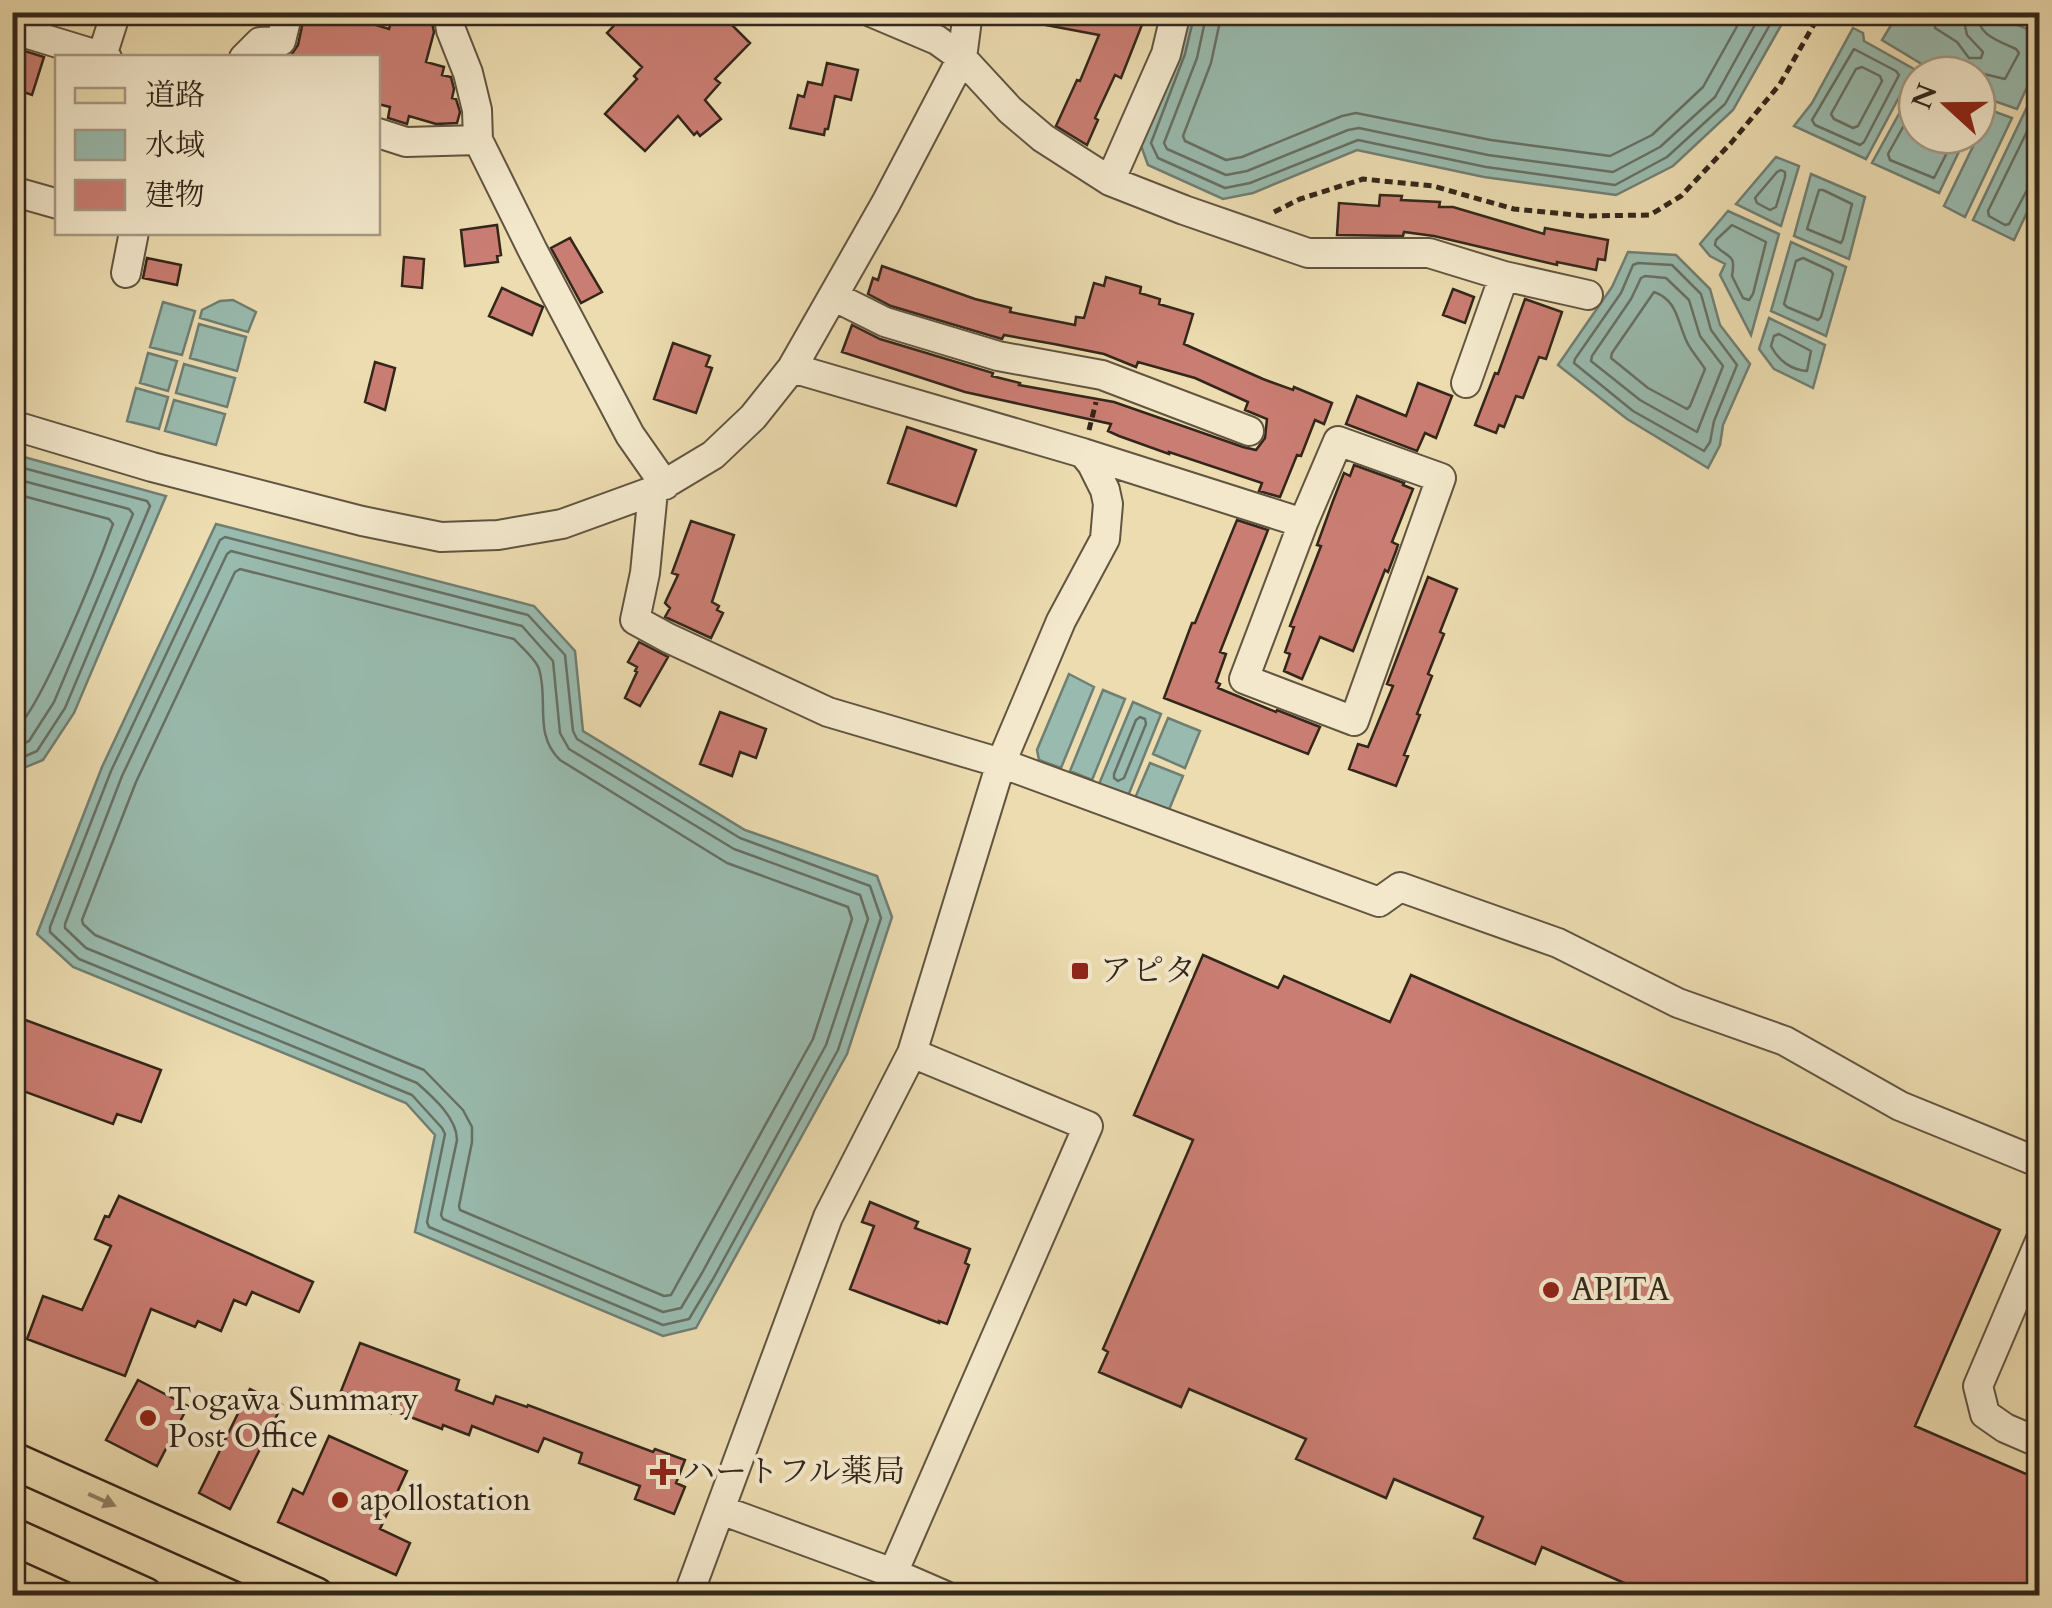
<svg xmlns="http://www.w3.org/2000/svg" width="2052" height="1608" font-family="Cardo,'Noto Serif JP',serif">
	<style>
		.water { fill: #99bbaf; stroke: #707f73; stroke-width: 2.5 }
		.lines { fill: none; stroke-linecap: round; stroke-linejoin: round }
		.shore { stroke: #667064; stroke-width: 2.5 }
		.building { fill: #ca7d72; stroke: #33261a; stroke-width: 2.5 }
		.minor-casing { stroke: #615440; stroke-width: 32 }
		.major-casing { stroke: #33261a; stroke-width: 40 }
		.path { stroke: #33261a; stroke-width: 5; stroke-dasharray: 8 5; stroke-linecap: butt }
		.minor { stroke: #f3e8cc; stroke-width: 28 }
		.major { stroke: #ecdcb0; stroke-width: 35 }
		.oneway { fill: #908165 }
		.poi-dot { fill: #8f2418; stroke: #f3e8cc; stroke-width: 4 }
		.labels { text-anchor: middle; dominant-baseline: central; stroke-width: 8; stroke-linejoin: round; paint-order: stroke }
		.poi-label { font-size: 32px; fill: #33261a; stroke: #f3e8cc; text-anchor: start }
	</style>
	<rect width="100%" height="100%" fill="#ecdcb0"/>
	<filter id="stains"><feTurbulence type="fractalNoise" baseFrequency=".002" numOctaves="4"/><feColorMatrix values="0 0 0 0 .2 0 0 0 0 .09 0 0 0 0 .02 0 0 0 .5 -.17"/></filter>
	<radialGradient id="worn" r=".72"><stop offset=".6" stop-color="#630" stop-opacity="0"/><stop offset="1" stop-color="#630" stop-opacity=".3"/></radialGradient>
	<path class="water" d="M1899 12 1989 13 2039 34V61L2017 109 1977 95V75H1940L1882 40Z
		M1186 13H1788L1733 110 1673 166 1616 195 1484 177 1357 150 1253 193 1223 199 1148 165 1140 143Z
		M1853 28 1863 33 1864 41 1914 69 1866 159 1794 126 1812 103Z
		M1917 81V135H1967L1939 193 1872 163Z
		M2039 82V187L2014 240 1973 220Z
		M1982 107 2012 118 1965 217 1944 206 1981 130Z
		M1776 157 1799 166 1781 226 1736 204Z
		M1811 174 1865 197 1849 259 1794 236Z
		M1728 211 1779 234 1751 335 1720 275 1725 264 1710 256 1700 244Z
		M1791 242 1846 267 1826 336 1771 311Z
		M1628 252 1676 255 1710 289 1720 325 1750 364 1723 425 1720 445 1708 468 1627 419 1558 365 1612 287Z
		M233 300 256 312 248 332 200 318 202 310 220 301Z
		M163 302 195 311 182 355 150 347Z
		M1769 318 1825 345 1813 388 1774 369 1759 349Z
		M199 324 246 337 237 371 190 358Z
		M148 353 177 361 168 391 140 383Z
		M184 364 235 378 227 407 176 393Z
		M136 388 168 397 159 429 127 421Z
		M174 400 225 414 216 445 165 431Z
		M13 454 166 496 74 713 43 760 14 772Z
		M216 524 534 606 575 651 583 731 745 830 877 876 892 917 847 1054 696 1328 663 1336 415 1232 435 1135 406 1103 73 967 37 934 102 767Z
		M1069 674 1094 687 1061 768 1039 760 1037 750Z
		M1103 690 1125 699 1092 780 1070 771Z
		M1133 702 1161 714 1128 796 1099 784Z
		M1168 718 1200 731 1185 768 1153 754Z
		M1150 763 1183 776 1168 812 1135 798Z"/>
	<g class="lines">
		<path class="shore" d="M1195 12 1185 54 1151 143 1158 158 1225 188 1250 183 1358 140 1486 167 1615 185 1667 157 1725 104 1777 12
			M1207 12 1197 58 1164 143 1167 149 1226 175 1247 171 1348 130 1359 128 1488 155 1613 172 1660 147 1715 97 1762 12
			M1222 12 1211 63 1183 136 1185 141 1226 160 1242 157 1342 116 1356 113 1491 140 1610 156 1652 135 1703 87 1745 12
			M1934 12 1935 28 1957 42 1969 58H1981L1983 52 1967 35 1962 12
			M1854 49 1896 71 1899 75 1864 142 1860 145 1815 125 1812 120Z
			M1862 67 1880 76 1882 81 1858 126 1853 128 1834 119 1831 114 1856 69Z
			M1972 75 1984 74 2005 79 2019 53 2016 49C1997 40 1978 36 1977 12
			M1917 102 1888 154 1890 160 1934 178 1956 135
			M2040 105 1988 211 1989 216 2005 225 2009 224 2027 190 2032 186 2040 185
			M1781 170 1785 172V177L1776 207 1770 210 1757 203 1755 198 1777 172Z
			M1819 190H1823L1852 204 1843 239 1841 243 1807 229Z
			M1732 225 1766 242 1753 294 1749 300 1743 298 1732 276C1736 252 1729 260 1715 245L1716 240Z
			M1803 258 1831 271 1833 274 1821 317 1818 320 1787 307 1784 304 1796 261Z
			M1638 263 1672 265 1701 294 1711 330 1737 365 1714 421 1710 442 1704 451 1633 411 1574 363 1575 359 1621 293 1633 265Z
			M1645 276 1666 278 1689 300 1700 336 1723 366 1697 432 1640 400 1591 361 1592 356 1631 299 1641 278Z
			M1654 292C1677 300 1677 320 1686 340 1690 350 1699 359 1705 369L1690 406 1687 409 1648 388 1611 358 1612 353Z
			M1779 334 1811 351 1807 371C1791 370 1778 360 1771 346L1774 336Z
			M12 465 147 501 150 506 65 708 37 751 12 762
			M12 478 129 509 133 514 54 702 29 741 12 749
			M12 493 109 519 113 524C100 560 38 718 12 732
			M225 537 528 615 565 655 573 731 577 739 740 838 870 886 881 918 838 1050 713 1279 689 1319 663 1325 429 1227 427 1222 445 1134 442 1128 412 1095 79 959 50 932V927L111 771 220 540Z
			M231 551 522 626 553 661 560 733 569 749 734 849 860 895 868 919 826 1045 702 1273 681 1308 663 1312 443 1219 441 1215 457 1140C457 1118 433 1097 417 1083L86 948 65 928V924L122 776 227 554Z
			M240 569 514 639C522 648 536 659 539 669 549 700 533 734 560 760L727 863 848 907 852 919 813 1039 671 1295 664 1296 460 1210 459 1206 472 1142V1127L463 1110 424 1070 95 935 83 924 82 920 136 782 235 572Z
			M1140 717 1145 719 1146 724 1124 778 1118 781 1114 778V774L1136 720Z"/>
	</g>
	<path class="building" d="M305 12H332L389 29 394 12H419L418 19 432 23 434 32 426 62 444 67 442 75 451 77 454 89 452 98 456 99 460 112 457 123 436 124 409 116 407 124 388 118 390 107 378 104V58H289L298 45Z
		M627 12H719L750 43 715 79 720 83 705 100 721 119 700 136 697 132 694 135 678 116 645 151 605 114 637 79 634 76 642 67 607 33Z
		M1036 12H1147L1121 78 1115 75 1095 118 1098 120 1087 145 1056 126 1077 80 1080 81 1099 35 1035 23Z
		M12 47 44 57 32 95 12 88Z
		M827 63 858 70 851 100 835 96 828 129H825L824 135 790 128 798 95 804 97 808 82 822 85Z
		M1380 195 1402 196 1401 200 1440 202 1439 207H1453L1544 234 1545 228 1608 240 1605 260 1598 259 1596 270 1557 262V265L1434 236 1404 232 1403 236 1337 235 1339 203 1379 206Z
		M497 225 501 255 497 256 498 262 465 266 461 230Z
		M570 238 602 292 581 303 551 248Z
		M404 257 424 259 422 288 402 286Z
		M147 258 181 265 177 285 143 278Z
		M882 266 975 299 1011 308 1010 312 1075 325 1076 317 1084 318 1094 283 1104 286 1106 277 1141 287 1140 293 1160 299 1159 304 1193 314 1184 344 1263 379 1293 390 1294 387 1332 403 1324 424 1315 420 1301 456 1297 455 1280 497 1259 491 1262 483 1169 452V454L1119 436 1108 431 1111 424 965 392 842 352 852 325 880 339 993 373 992 376 1020 383 1019 385 1114 402 1243 447 1256 450 1265 438 1267 419 1245 410 1248 402 1195 378 1138 362 1136 367 1104 354 1054 344 1004 335 1002 339 891 306 868 294 873 278 878 280Z
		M502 288 543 307 532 335 489 316Z
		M1453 289 1474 297 1465 323 1443 315Z
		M1525 299 1562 312 1546 359 1539 357 1523 398 1516 396 1504 427 1499 425 1496 433 1475 425 1495 373 1498 374Z
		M673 343 710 356 706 366 712 368 696 413 654 399Z
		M375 362 395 368 385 410 365 402Z
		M1418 383 1452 396 1436 438 1425 433 1417 451 1346 424 1357 396 1406 416Z
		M907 427 976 450 956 506 888 483Z
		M1354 465 1404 483 1403 485 1413 489 1392 542 1398 545 1396 551 1388 572 1385 570 1353 651 1320 637 1302 679 1284 671 1290 654 1285 652 1294 627 1290 626 1321 546 1317 545 1333 501 1344 473 1350 476Z
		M1237 520 1268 530 1220 652 1226 654 1216 682 1220 684 1218 688 1276 712 1277 710 1320 727 1308 754 1164 698 1192 623H1195Z
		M691 521 734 535 712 602 719 606 717 610 723 613 711 638 665 617 670 608 665 603 678 575 672 573Z
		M1428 577 1457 589 1440 632 1444 634 1428 674 1432 676 1417 714 1420 715 1404 755 1408 756 1396 786 1349 769 1358 744 1368 747 1393 686 1387 684Z
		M639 642 668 657 640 706 625 698 637 672 635 671 637 667 628 662Z
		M720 712 766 729 756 758 740 752 732 776 700 764Z
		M1203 955 1278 988 1284 976 1390 1022 1411 975 2000 1230 1915 1426 2040 1480V1583L2034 1596H1654L1542 1547 1535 1564 1474 1538 1483 1517 1394 1479 1386 1498 1296 1459 1306 1439 1189 1389 1181 1407 1099 1372 1108 1352 1103 1349 1193 1140 1134 1115Z
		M12 1015 161 1070 141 1122 117 1114 113 1124 12 1087Z
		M119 1196 313 1282 299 1312 252 1292 246 1305 234 1300 221 1331 198 1321 195 1327 151 1309 125 1376 27 1339 43 1296 82 1310 111 1246 95 1239 105 1216 109 1217Z
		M870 1202 918 1222 915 1228 970 1249 965 1263 969 1265 947 1324 939 1321V1323L850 1289 874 1226 862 1222Z
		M360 1343 459 1380 456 1390 493 1404 496 1396 527 1407 528 1405 653 1452 655 1449 685 1460 676 1483 685 1487 674 1514 635 1499 640 1486 579 1463 582 1453 544 1438 538 1452 472 1426 469 1435 443 1425 442 1429 392 1410 391 1413 341 1391Z
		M138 1380 188 1406 157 1466 106 1440Z
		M250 1389 282 1405 230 1509 199 1493Z
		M329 1436 407 1471 380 1529 410 1543 396 1575 278 1522 293 1489 303 1494Z"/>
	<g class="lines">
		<g class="minor-casing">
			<path id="minor" d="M448 12 451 30 468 73 477 110 478 140 533 251 630 435 665 485
				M871 12 937 40 962 58 1010 110 1043 138 1110 181 1184 210 1308 253H1429L1504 276 1466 383
				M12 29 107 58
				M102 56 116 12
				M244 58 260 42 281 41 288 12
				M378 133 406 142 478 140
				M1110 181 1166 54 1176 12
				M12 191 58 204
				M126 273 134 232
				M1504 276 1588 295
				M833 296 885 322 998 356 1102 375 1249 431
				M12 425 152 467 362 521 441 537 498 535 562 524 653 491 713 455 753 417 792 368 886 203 962 58 968 12
				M1338 441 1441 478 1354 721 1244 679 1303 523Z
				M1083 453 1303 523
				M653 491 645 573 635 620 668 638 828 712 1001 763 1379 902 1400 887 1558 943 1678 1003 1785 1041 1900 1106 2040 1163
				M2040 1241 1978 1386 1985 1414 2005 1428 2040 1443
				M721 1510 893 1573 946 1596
				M893 1573 1088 1126 912 1053
				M688 1596 828 1217 912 1053 1001 763 1061 621 1105 539 1108 504 1105 490 1092 464 1083 453 792 368"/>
		</g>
		<g class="major-casing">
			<path id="major" d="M12 1460 316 1596
				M12 1536 145 1596"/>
		</g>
		<path class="path" d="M1274 212 1300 199 1363 179 1433 186 1514 209 1585 216 1650 215 1681 196 1731 143 1780 84 1821 12
			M1089 430 1096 402"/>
		<use href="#minor" class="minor"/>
		<use href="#major" class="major"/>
	</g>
	<defs><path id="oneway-solid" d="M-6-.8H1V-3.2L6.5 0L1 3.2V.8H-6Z" transform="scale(2.5)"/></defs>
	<use class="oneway" href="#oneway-solid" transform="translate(102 1500) rotate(24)"/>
	<g class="poi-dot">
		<rect x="1070" y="961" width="20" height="20" rx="5"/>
		<circle cx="1551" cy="1290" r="10"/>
		<circle cx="148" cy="1418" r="10"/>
		<path d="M658 1457h10v10h10v10h-10v10h-10v-10h-10v-10h10z"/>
		<circle cx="340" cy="1500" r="10"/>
	</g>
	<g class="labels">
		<g class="poi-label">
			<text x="1100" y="971">アピタ</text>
			<text x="1571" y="1290">APITA</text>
			<text x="168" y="1400">Togawa Summary<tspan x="168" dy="37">Post Office</tspan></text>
			<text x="683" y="1472">ハートフル薬局</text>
			<text x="360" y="1500">apollostation</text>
		</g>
	</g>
	<rect width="2052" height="1608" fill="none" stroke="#ecdcb0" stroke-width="50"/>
	<rect x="15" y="15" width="2022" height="1578" fill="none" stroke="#33261a" stroke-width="5"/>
	<rect x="25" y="25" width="2002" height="1558" fill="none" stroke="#33261a" stroke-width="2.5"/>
	<rect x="55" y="55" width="325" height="180" fill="#f3e8cc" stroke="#a69a85" stroke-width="2.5"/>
	<rect x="75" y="88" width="50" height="15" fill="#ecdcb0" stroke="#a69a85" stroke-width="2.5"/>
	<text x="145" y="105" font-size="30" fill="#33261a">道路</text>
	<rect x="75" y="130" width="50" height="30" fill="#99bbaf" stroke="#a69a85" stroke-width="2.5"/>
	<text x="145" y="155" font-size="30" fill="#33261a">水域</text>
	<rect x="75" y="180" width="50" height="30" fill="#ca7d72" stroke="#a69a85" stroke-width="2.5"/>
	<text x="145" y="205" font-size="30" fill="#33261a">建物</text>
	<g transform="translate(1947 105) rotate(291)"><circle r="48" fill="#f3e8cc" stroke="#a69a85" stroke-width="2.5"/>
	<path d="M0-8L18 38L0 25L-18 38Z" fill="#8f2418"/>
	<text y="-15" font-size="28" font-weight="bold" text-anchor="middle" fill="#33261a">N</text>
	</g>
	<rect width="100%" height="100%" filter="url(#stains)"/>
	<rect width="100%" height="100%" fill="url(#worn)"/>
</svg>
